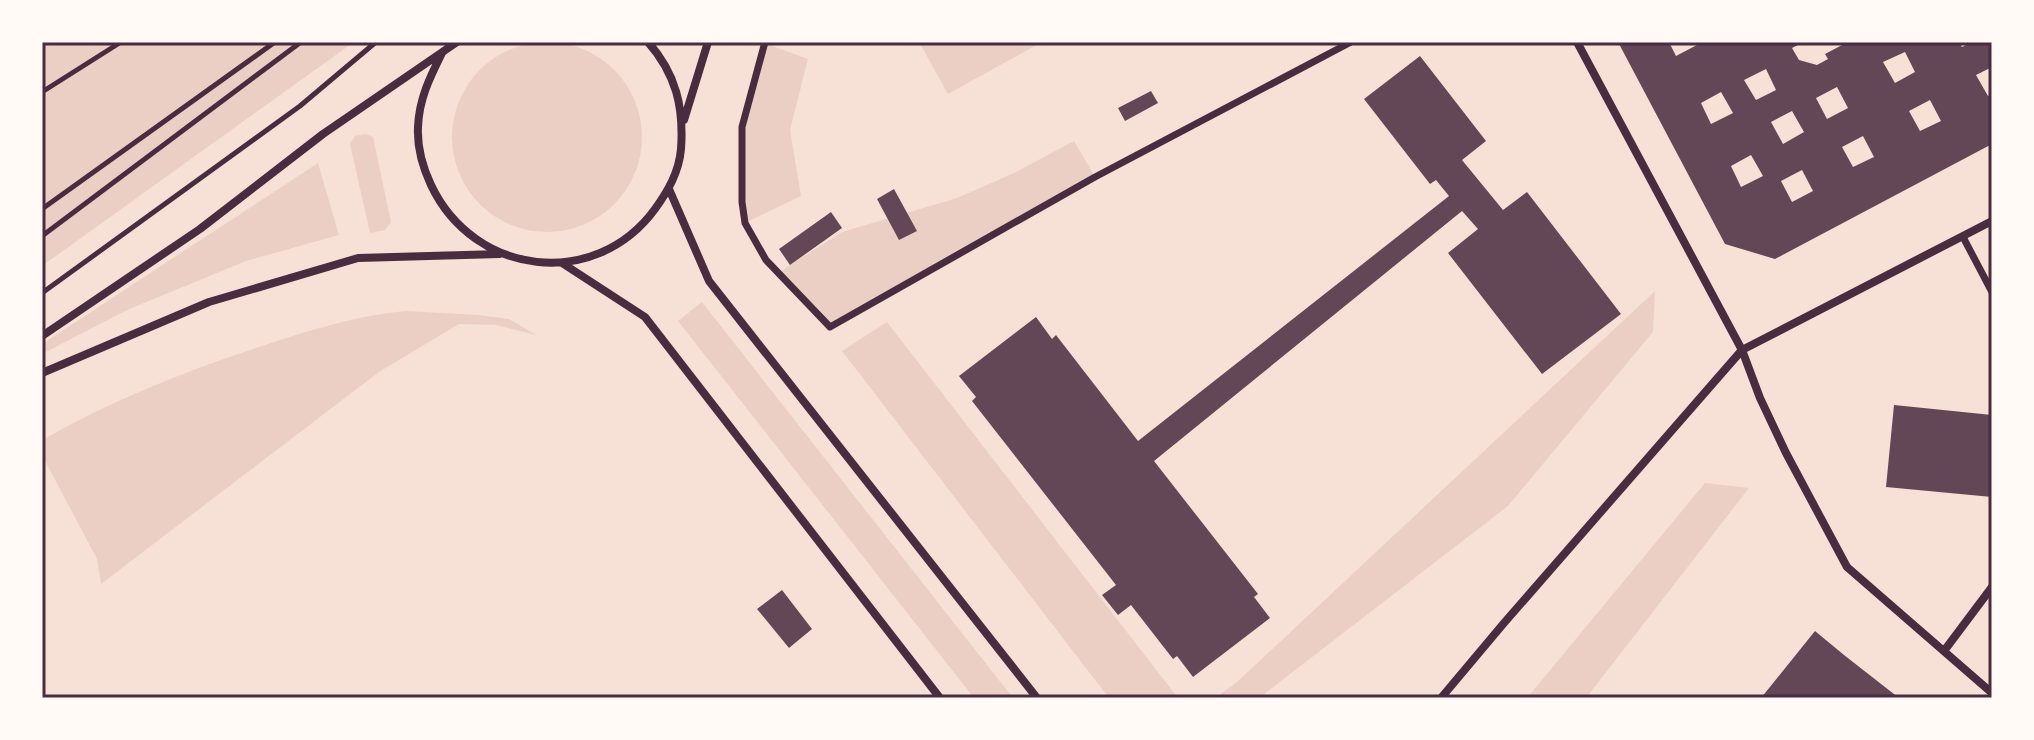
<svg xmlns="http://www.w3.org/2000/svg" width="2034" height="740" font-family="'PT Serif',serif">
	<style>
		.green { fill: #ebcfc5 }
		.building { fill: #644757; fill-rule: evenodd }
		.lines { fill: none; stroke-linecap: round; stroke-linejoin: round }
		.path { stroke: #4a2c40; stroke-width: 5 }
		.pedestrian { stroke: #4a2c40; stroke-width: 7 }
		.minor { stroke: #4a2c40; stroke-width: 8 }
		.neatline { fill: none; stroke: #4a2c40; stroke-width: 3 }
	</style>
	<rect width="100%" height="100%" fill="#f7e1d7"/>
	<path class="green" d="M42 42H354L42 266Z
		M919 42H1042L948 94Z
		M452 137a95 95 0 1 1 190 0a95 95 0 1 1-190 0Z
		M764 43 808 59 790 130 801 196 745 223 742 127Z
		M366 134 373 137 391 222 385 230 370 233 350 144 355 136Z
		M1074 141 1095 177 830 327 781 271 842 232 957 198 1014 173Z
		M318 163 339 235 246 261 127 310 42 354V344Z
		M1655 291 1653 332 1508 506 1259 698H1215L1237 682Z
		M702 302 1013 698H974L678 321Z
		M405 311 479 315 509 319 536 335 496 325 459 324 379 372 101 584 97 559 42 455V440C110 401 188 370 262 346 310 330 355 316 405 311Z
		M887 322 1178 698H1109L842 351Z
		M1705 483 1749 488 1586 698H1527Z"/>
	<path class="building" d="M1618 42H1669L1676 56 1697 45 1695 42H1797L1798 45 1792 48 1799 60 1817 65 1828 59 1825 54 1844 44 1843 42H1959L1962 47 1972 42H1992V67L1976 75 1988 96 1992 94V144L1775 259 1725 244ZM1905 52 1915 72 1895 83 1883 62ZM1766 69 1776 90 1756 100 1744 80ZM1837 87 1848 108 1827 119 1816 98ZM1721 92 1733 113 1711 124 1701 103ZM1930 100 1941 121 1920 131 1909 111ZM1792 111 1804 132 1783 144 1771 122ZM1863 136 1874 157 1853 167 1842 147ZM1751 155 1763 176 1741 187 1731 166ZM1802 170 1813 191 1792 202 1781 181Z
		M1420 56 1486 141 1462 160 1503 210 1527 192 1621 314 1542 374 1448 253 1478 229 1462 211 1154 461 1258 594 1254 597 1270 618 1193 677 1177 656 1173 659 1131 605 1118 615 1102 595 1116 585 972 401 976 397 959 376 1036 317 1052 339 1056 335 1138 441 1449 196 1436 180 1430 184 1364 99Z
		M1151 91 1158 103 1125 121 1118 108Z
		M894 189 917 231 899 240 877 199Z
		M831 212 842 228 790 265 779 249Z
		M1894 405 1992 415V497L1886 487Z
		M782 590 812 629 789 648 757 609Z
		M1815 631 1844 655 1899 698H1761Z"/>
	<g class="lines">
		<path class="path" d="M42 92 121 42
			M42 209 275 42
			M42 236 301 42
			M42 293 300 106 376 42"/>
		<path class="pedestrian" d="M765 42 742 127V202L745 223 766 260 830 327 1095 177 1351 42
			M1963 237 1992 292"/>
		<path class="minor" d="M1577 42 1742 350 1760 398 1786 453 1847 567 1992 693
			M442 53C430 77 419 99 418 127 417 147 423 168 431 185 474 276 595 291 655 209 668 191 679 172 681 149 684 107 676 74 648 42
			M684 120 708 42
			M669 189 709 281 1037 698
			M562 263 645 317 940 698
			M42 336 200 229 323 134 457 42
			M42 373 209 302 358 258 500 254
			M1944 651 1992 587
			M1441 698 1504 623 1742 350 1992 221"/>
	</g>
	<rect width="2034" height="740" fill="none" stroke="#fffaf5" stroke-width="88"/>
	<rect x="44" y="44" width="1946" height="652" class="neatline"/>
</svg>
